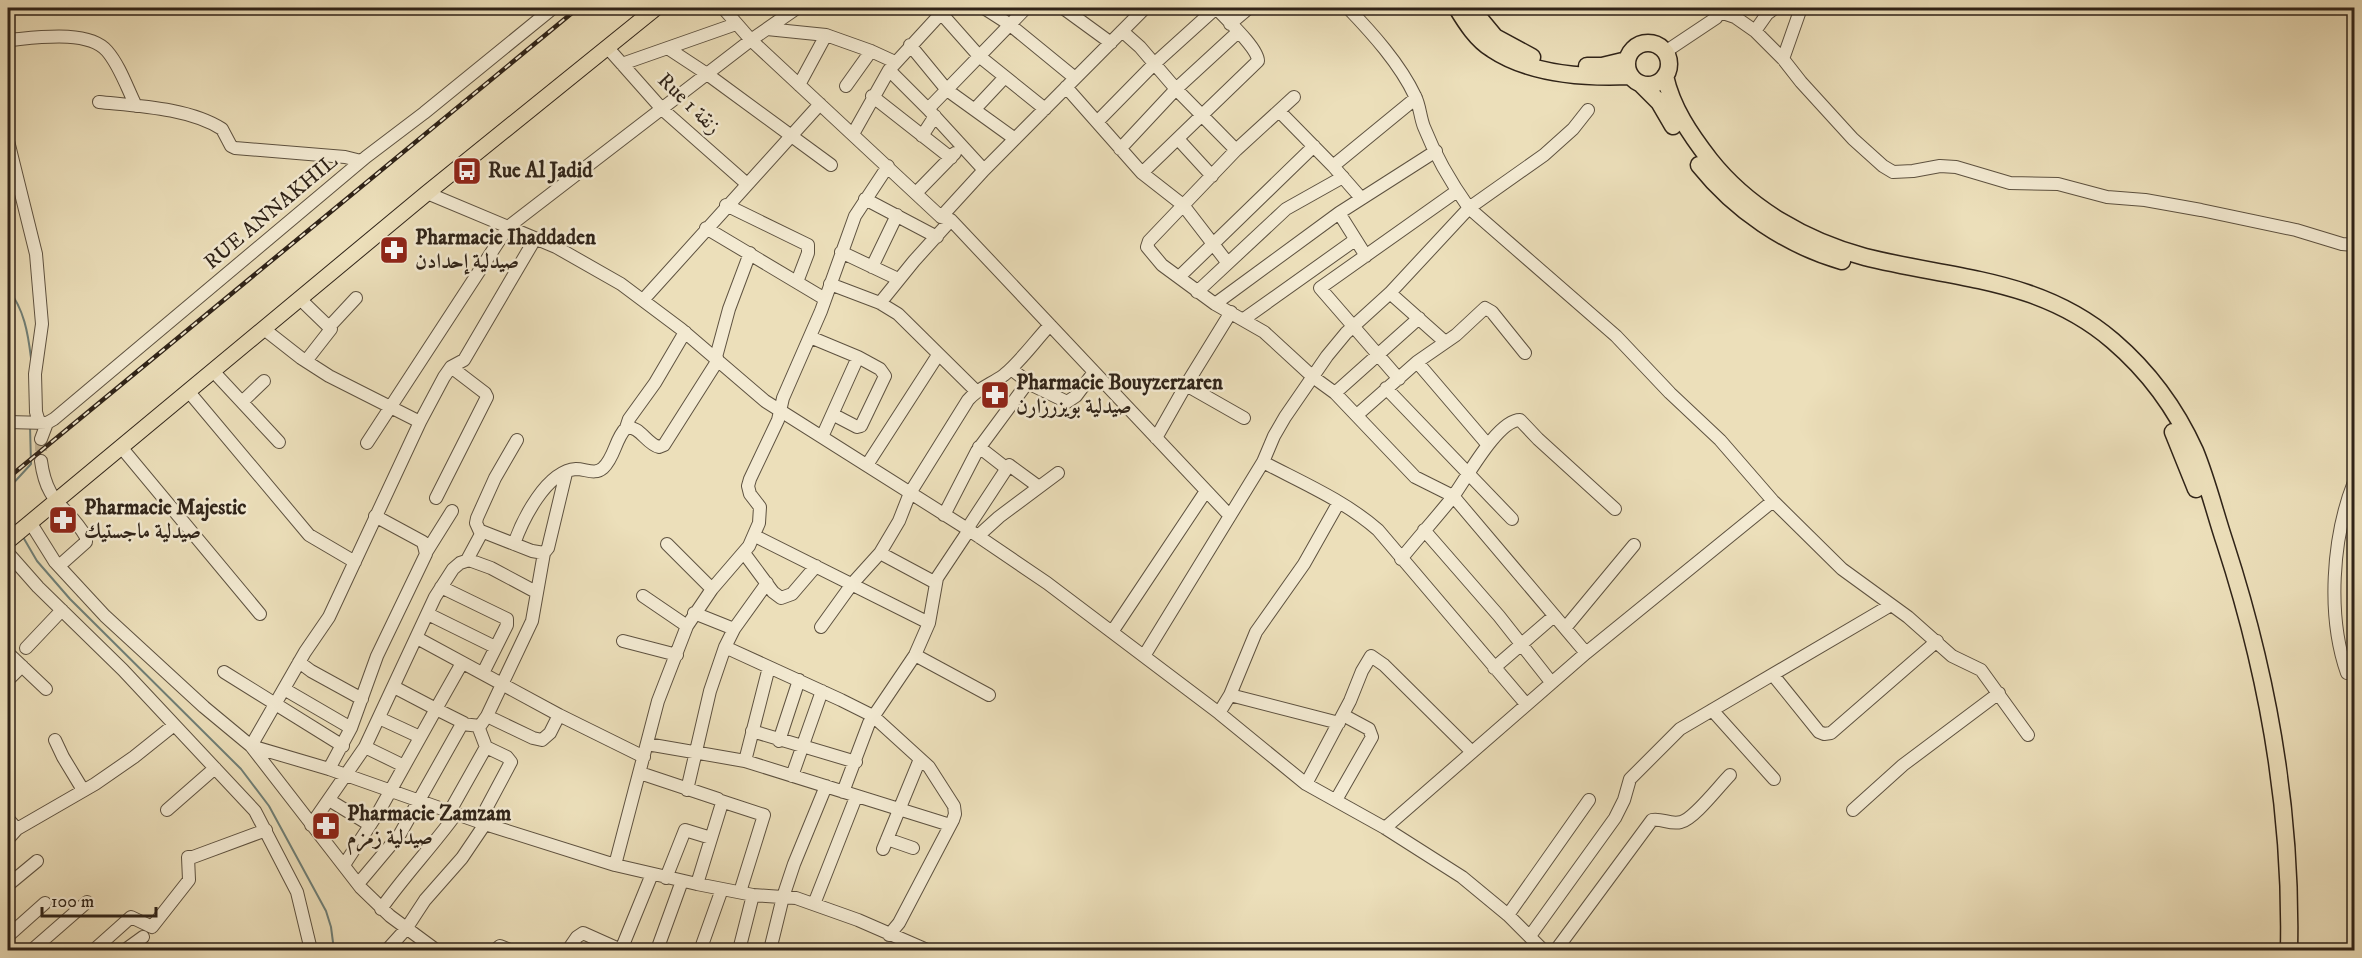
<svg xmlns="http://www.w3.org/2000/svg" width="2362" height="958" font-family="'IM FELL DW Pica',Amiri,serif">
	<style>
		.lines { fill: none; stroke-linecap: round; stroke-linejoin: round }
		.stream { stroke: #6f7f77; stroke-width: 2 }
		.minor-tunnel { stroke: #c6b99a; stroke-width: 12; stroke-dasharray: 12 6; stroke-linecap: butt }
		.minor-casing { stroke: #5e5240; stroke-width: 14 }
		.major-casing { stroke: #2f2318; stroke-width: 17 }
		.highway-casing { stroke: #2f2318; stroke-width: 19 }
		.minor { stroke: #f3ead2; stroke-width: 12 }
		.major { stroke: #ecdfba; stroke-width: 15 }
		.highway { stroke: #ecdfba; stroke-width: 16 }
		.rail-casing { stroke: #2f2318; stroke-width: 4.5 }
		.rail { stroke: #f3ead2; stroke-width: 2; stroke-dasharray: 7; stroke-linecap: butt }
		.labels { text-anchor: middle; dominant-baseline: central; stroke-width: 5; stroke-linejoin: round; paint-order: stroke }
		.street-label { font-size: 21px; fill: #2f2318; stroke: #f3ead2 }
		.poi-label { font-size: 21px; font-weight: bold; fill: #2f2318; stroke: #f3ead2; text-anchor: start }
	</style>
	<rect width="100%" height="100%" fill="#ecdfba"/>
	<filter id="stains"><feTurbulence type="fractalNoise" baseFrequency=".00333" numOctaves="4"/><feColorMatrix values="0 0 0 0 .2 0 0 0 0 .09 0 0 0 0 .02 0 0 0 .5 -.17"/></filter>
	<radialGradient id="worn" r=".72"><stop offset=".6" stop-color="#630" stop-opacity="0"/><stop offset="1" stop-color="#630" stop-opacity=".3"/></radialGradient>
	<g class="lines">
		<path class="stream" d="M8 289C24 309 28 333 31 358
			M8 489 31 464 30 426
			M8 507 16 528
			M23 537 37 561 70 599 241 769 269 806 326 911 331 927 334 950"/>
		<path class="minor-tunnel" d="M41 439V461"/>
		<g class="minor-casing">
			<path id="minor" d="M723 8 751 40 941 217 951 220 1230 516
				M984 8 1009 24 1075 78
				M1063 8 1111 43
				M1348 8C1372 33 1400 64 1415 96 1420 106 1420 117 1424 127 1435 155 1452 184 1469 208L1616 336 1670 393 1720 440 1773 501 1842 569 1908 617 1952 656 1981 670 2028 735
				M940 12 979 56 1045 109
				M1720 12 1735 17 1755 31 1783 59 1801 82 1853 139 1883 166 1893 172 1913 171 1940 166 1956 167 2010 183 2058 184 2107 197 2145 200 2201 210 2296 230 2342 244 2354 245
				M1230 24 1249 8
				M767 29 826 35 871 51 895 62
				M1122 31 1140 47 1176 89 1236 150
				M1755 31 1767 14 1775 8
				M8 40C34 38 88 29 107 51 120 66 127 88 136 106
				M910 45 947 90 1015 139
				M607 47 662 109 747 184
				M669 49 707 74 831 165
				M1665 52 1716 18 1720 12 1719 8
				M1783 59 1801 8
				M622 64 736 24
				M889 70 928 109 984 170
				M799 85 826 35
				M846 86 871 51
				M1066 87 1142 173 1183 205 1227 262
				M872 96 951 158
				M1294 97 1236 150 1149 241 1147 247 1162 265 1215 304 1264 332 1313 377 1335 393 1415 477 1453 496 1586 653
				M99 102C138 106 189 108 222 129L231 146 235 148 345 157 361 161
				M928 109 1026 8
				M975 109 1005 77
				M1279 111 1333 166
				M1097 122 1154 64 1216 8
				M853 134 889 70 946 8
				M922 136 935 116
				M1178 139 1212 176
				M8 141 36 254 42 324 35 374 36 412 39 422
				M1120 149 1176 89 1238 32
				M1142 173 1258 61C1258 48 1226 19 1216 8
				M427 193 556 247 621 284 681 329 765 401 969 530 1047 583 1219 713 1306 784 1385 828 1462 877 1508 915 1543 950
				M916 193 955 153
				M1361 198 1333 166 1416 98
				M865 199 937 237
				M726 205 808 245V253L797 282
				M1339 213 1366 256
				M941 217 984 170 1145 8
				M706 228 825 299
				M841 252 898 279
				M872 267 897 215
				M1179 277 1314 146
				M830 284 880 303 898 314 976 391
				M1197 292 1286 209 1343 177
				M1390 293 1444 341
				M300 299 331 329 306 361
				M643 300 820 104
				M880 303 914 261 951 220
				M1215 304 1339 213 1436 151
				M1244 319 1355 240
				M330 326 356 298
				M264 329 301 358 329 376 420 422
				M810 337 858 357 822 437
				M716 357 729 309 750 253
				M1417 362 1488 445
				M1011 369 1032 385 1067 402 1076 396 1094 372
				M213 371 279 442
				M1399 379 1320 288 1457 191
				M1186 385 1244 418
				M1386 388 1512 519
				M189 392 309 535 355 562
				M1335 393 1419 318
				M242 402 264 381
				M834 415 857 427 861 426 885 376 880 369 858 357
				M1357 415 1417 362 1456 335 1485 308 1492 312 1525 353
				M8 422 47 423 54 419 366 157 424 113 553 8
				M626 428 629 419 655 383 685 332
				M1156 438 1186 385 1231 312
				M41 439 47 423
				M367 443 508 227 751 40 797 8
				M121 447 260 614
				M979 447 1006 468
				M41 461C47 506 67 504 86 537V542L59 566
				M1263 462C1303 483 1345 501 1378 530L1526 704
				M867 465 938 355
				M436 498 487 397 485 393 451 367
				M944 515 977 451 1028 382
				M30 522 55 562 105 616 204 707 251 746 329 769 485 824 615 865 697 884 753 895 796 898 858 920 927 950
				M967 529 1009 465 1039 487
				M1424 530 1499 616 1551 682
				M481 531 532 551 544 553 548 548 566 473
				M755 536 929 623
				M978 536 999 517 1058 473
				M514 544C522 521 546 471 576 469 586 469 595 475 603 468 615 457 615 439 626 428 640 425 646 444 659 447L664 445 718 360
				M667 544 712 589
				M427 551 452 511
				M8 553 38 587 123 670 255 811 297 892 311 950
				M744 553 773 592 781 598 792 594 816 566
				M880 553 936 583
				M1401 559C1418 538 1435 519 1452 498 1465 481 1497 420 1520 420L1538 439 1615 509
				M467 560 481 534 476 523 477 518 495 478 517 440
				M441 587 507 619V625L483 673
				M643 596 687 626
				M694 613 734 629
				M428 614 495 647
				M821 627 852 584 880 553 899 521 910 493 968 400C978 388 992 384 1004 375 1021 361 1035 341 1050 325
				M1566 627 1634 545
				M1112 632 1206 491
				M417 638 559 715
				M623 641 677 655
				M725 647 841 700 873 716 929 767 954 806 955 814 953 820 899 923 889 935
				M26 648 62 610
				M8 653 46 689
				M915 655 989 695
				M1144 656 1263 462 1274 436 1285 417 1327 356 1346 333 1390 293 1469 208 1544 155 1573 129 1588 110
				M299 662 311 671 362 699
				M1494 668 1554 616
				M224 672 343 746
				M2347 673C2327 616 2332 538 2354 482
				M1773 675 1819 732 1824 734 1831 733 1937 641
				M8 680 22 666
				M394 687 436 709 462 663
				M284 689 351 728
				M1230 695 1339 723
				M1712 710 1774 779
				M1219 713 1230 695 1256 632 1304 564 1339 502
				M487 716 533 738 542 740 550 733 559 715 644 757
				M379 718 420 737
				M478 726 486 747 507 757 511 762 479 822
				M752 731 856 762
				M55 740 63 757 83 790
				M779 741 799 680
				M647 744 745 761 950 825
				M365 747 404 766
				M745 761 769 667
				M329 769 351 728 377 656 426 554 423 542 375 516
				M640 773 718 799 722 803 697 884
				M792 776 822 691
				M1306 784 1350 701 1362 671 1371 656 1384 665 1471 751
				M687 790 710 691 725 647 734 629 767 583
				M843 792 869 723 915 655 929 623 937 578 969 530
				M329 800 370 825
				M1336 800 1372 737 1369 729 1343 715
				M721 801 764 815 740 892
				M167 810 215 768
				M1853 810 1903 765 1999 693
				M450 811 486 747
				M8 819 17 829
				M311 825 365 747 435 597 453 569 460 563 469 560 491 568 536 592
				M1385 828 1586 653 1773 501
				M8 839 17 829 95 784 134 757 174 725
				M887 839 913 848
				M883 849 920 759
				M344 865 378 813 436 709 464 723
				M615 865 658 701 687 626 712 589 749 546 759 523 760 507 750 494 748 486 750 479 778 420 783 398 821 311 855 216 888 166
				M666 878 685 830 711 838
				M358 884 400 834 462 724 480 726 487 716 532 621 544 553
				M8 885 37 861
				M814 904 856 797
				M381 909C404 876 432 847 456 814
				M1508 915 1589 800
				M8 936 45 903
				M1530 936 1615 818 1624 800 1630 779 1680 729 1891 605
				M701 948 722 889
				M32 950 87 902
				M94 950 131 917 152 927 189 880 188 857H193L266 830
				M125 950 143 937
				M387 950 406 929 425 900 462 858 485 824
				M436 950 390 916 361 888 251 746 305 652 329 617 420 422 444 377 451 367 464 360 535 239
				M495 950 500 946 510 950
				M568 950 577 937 583 933 621 950
				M621 950 652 874
				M657 950 682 881
				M739 950 753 895
				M770 950 783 897 794 864 826 786
				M1556 950 1652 820C1662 818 1670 825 1681 822 1694 819 1719 786 1730 775"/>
		</g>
		<g class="major-casing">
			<path id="major" d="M8 541 427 193 656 8"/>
		</g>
		<g class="highway-casing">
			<path id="highway" d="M1457 8C1466 23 1477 40 1492 49 1531 75 1586 78 1630 76
				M1471 8 1495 37 1532 57
				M1627 64a21 21 0 1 1 42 0a21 21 0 1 1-42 0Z
				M1587 66H1602L1627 60
				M1665 76C1672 108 1690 134 1710 160 1749 209 1806 241 1865 257 1953 279 2040 278 2113 341 2148 371 2176 409 2195 451 2207 480 2215 513 2225 543 2268 675 2292 811 2289 950
				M1641 84 1659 102 1673 126
				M1699 165C1735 210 1786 245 1842 261
				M2173 432 2196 489"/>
		</g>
		<use href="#minor" class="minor"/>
		<use href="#major" class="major"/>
		<use href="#highway" class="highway"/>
		<g class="rail-casing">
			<path id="rail" d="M8 478 578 8"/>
		</g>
		<use href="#rail" class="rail"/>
	</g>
	<defs>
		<g id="bus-square" transform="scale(1.5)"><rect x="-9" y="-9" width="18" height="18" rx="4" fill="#8f2418" stroke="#f3ead2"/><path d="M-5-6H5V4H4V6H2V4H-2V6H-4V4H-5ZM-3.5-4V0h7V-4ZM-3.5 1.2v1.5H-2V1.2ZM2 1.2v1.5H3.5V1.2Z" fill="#fff"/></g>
		<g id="pharmacy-square" transform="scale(1.5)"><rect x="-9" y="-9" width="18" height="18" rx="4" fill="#8f2418" stroke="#f3ead2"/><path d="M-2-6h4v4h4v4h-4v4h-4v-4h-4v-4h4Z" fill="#fff"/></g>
	</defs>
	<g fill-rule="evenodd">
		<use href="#bus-square" x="467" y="171"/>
		<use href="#pharmacy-square" x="394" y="250"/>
		<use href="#pharmacy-square" x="995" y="395"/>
		<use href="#pharmacy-square" x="63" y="520"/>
		<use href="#pharmacy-square" x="326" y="826"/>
	</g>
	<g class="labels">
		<g class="street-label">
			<text transform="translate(689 104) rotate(44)">Rue 1 زنقة</text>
			<text transform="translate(271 212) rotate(-40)">RUE ANNAKHIL</text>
		</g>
		<g class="poi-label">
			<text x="488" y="171">Rue Al Jadid</text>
			<text x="415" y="238">Pharmacie Ihaddaden<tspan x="415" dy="24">صيدلية إحدادن</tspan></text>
			<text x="1016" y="383">Pharmacie Bouyzerzaren<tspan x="1016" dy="24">صيدلية بويزرزارن</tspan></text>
			<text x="84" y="508">Pharmacie Majestic<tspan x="84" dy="24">صيدلية ماجستيك</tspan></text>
			<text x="347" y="814">Pharmacie Zamzam<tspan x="347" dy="24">صيدلية زمزم</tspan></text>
		</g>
	</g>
	<rect width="2362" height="958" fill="none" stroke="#ecdfba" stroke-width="30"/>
	<rect x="9" y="9" width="2344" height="940" fill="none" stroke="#2f2318" stroke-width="3"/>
	<rect x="15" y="15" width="2332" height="928" fill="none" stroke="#2f2318" stroke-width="1.5"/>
	<path d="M42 907v9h114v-9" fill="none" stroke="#2f2318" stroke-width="3"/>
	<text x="51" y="907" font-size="18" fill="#2f2318" stroke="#f3ead2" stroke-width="4.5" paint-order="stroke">100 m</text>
	<rect width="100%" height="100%" filter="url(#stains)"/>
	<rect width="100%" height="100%" fill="url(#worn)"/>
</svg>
